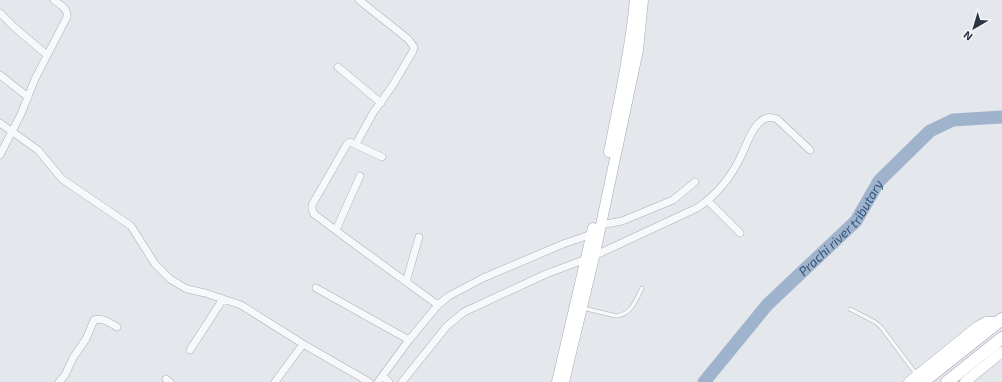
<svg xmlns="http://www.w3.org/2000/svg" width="1002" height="382" font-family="'Exo 2',sans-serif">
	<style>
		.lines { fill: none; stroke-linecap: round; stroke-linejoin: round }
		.river { stroke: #9fb4cc; stroke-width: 13 }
		.lane-casing { stroke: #a9aeb7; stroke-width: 4.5 }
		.street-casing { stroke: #a9aeb7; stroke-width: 8 }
		.primary-casing { stroke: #a3abb8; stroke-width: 11 }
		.highway-casing { stroke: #8b94a3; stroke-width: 13 }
		.lane { stroke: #f7f8fa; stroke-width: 3.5 }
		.street { stroke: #f7f8fa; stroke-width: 7 }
		.primary { stroke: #fff; stroke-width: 10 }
		.highway { stroke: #fff; stroke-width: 12 }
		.labels { text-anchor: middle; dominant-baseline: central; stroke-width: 3; stroke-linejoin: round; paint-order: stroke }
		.water-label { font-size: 13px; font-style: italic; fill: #34527a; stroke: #f4f6f9 }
	</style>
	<rect width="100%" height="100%" fill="#e4e7ec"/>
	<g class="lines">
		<path class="river" id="s1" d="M704 382 767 305 856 221 879 181 930 131 953 120 1002 117"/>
		<g class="lane-casing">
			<path id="lane" d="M583 308 616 316C631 315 636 300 642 288
				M850 309 875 322 881 327 917 375"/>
		</g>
		<g class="street-casing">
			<path id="street" d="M0 13 14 27 47 55
				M338 67 381 103
				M0 75 28 97
				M0 123 38 150 62 179 131 226 155 264 170 279 187 289 205 293 241 305 303 344 369 382
				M356 144 373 113 393 85 413 51 414 47 408 39 359 0
				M0 155 21 114 35 79 67 17C68 8 60 5 54 0
				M382 157 350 142 347 144 312 205V209L314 214 354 244 438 305
				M708 201 740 233
				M600 225 622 221 673 200 695 182
				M336 230 360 176
				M594 256 697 208C717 195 732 176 742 154 747 144 750 132 758 124 764 117 770 116 777 119L810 150
				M406 282 419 237
				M316 288 409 340
				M190 350 223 299
				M383 376 389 382
				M166 379 170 382
				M59 382 65 375 73 358 86 339 94 320C102 317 110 323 117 327
				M275 382 303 344
				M378 382 409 340 438 305 449 296 483 278 563 244 592 234
				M402 382 447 326 464 312 546 274 586 259"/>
		</g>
		<g class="primary-casing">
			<path id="primary" d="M609 152C619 101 630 51 635 0
				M557 382 593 228
				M564 382 595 253 638 50 643 0
				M909 382 977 327 986 322H999
				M965 382 1002 352"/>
		</g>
		<g class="highway-casing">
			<path id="highway" d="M923 382 1002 319
				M947 382 1002 338"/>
		</g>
		<use href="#lane" class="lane"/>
		<use href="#street" class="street"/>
		<use href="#primary" class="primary"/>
		<use href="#highway" class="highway"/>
	</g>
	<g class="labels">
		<g class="water-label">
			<text stroke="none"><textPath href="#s1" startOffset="207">Prachi river tributary</textPath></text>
		</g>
	</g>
	<g transform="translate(974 28) rotate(218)" stroke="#f4f6f9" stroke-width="3" paint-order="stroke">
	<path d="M0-3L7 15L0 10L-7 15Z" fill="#2b3445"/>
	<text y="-6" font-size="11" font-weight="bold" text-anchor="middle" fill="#2b3445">N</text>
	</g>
</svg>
